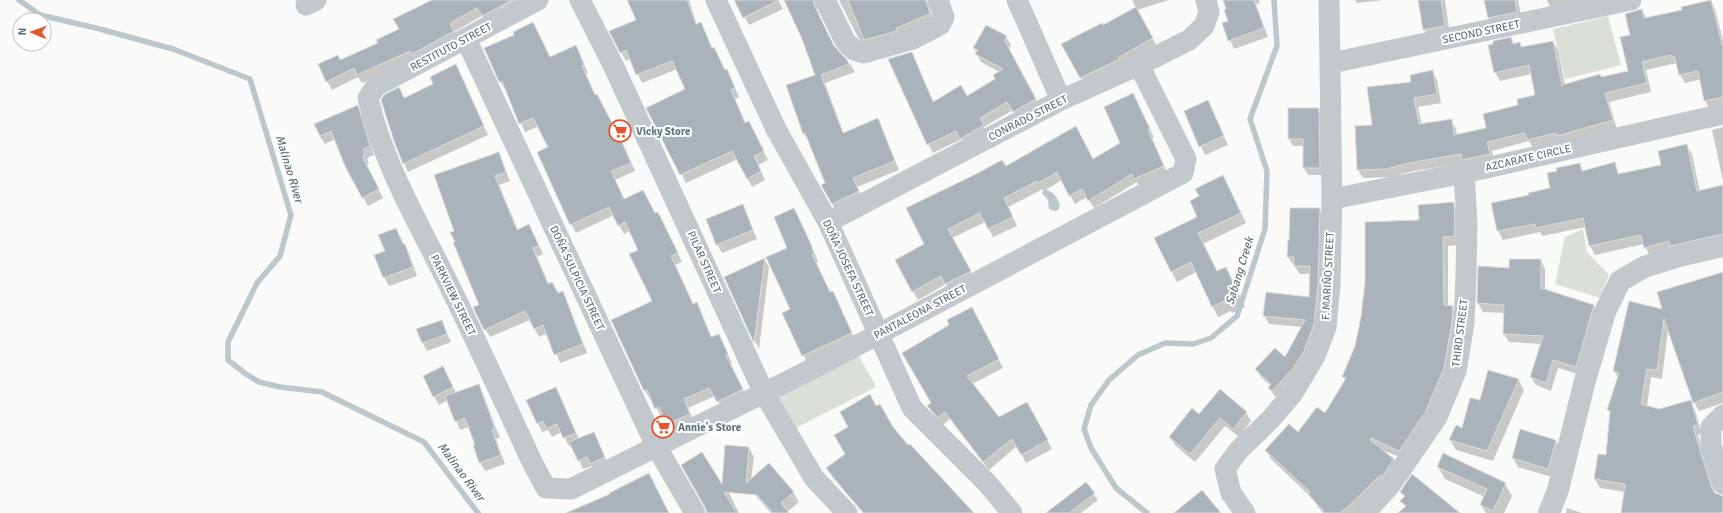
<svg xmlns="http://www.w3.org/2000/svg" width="1723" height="513" font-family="Signika,sans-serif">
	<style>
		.green { fill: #dadfd7 }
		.water { fill: #bbc7cb }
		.shadow { fill: #0003 }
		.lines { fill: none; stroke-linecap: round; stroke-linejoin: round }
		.stream { stroke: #bbc7cb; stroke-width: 5.5 }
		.building { fill: #aab3b9; stroke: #dcdcda }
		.minor { stroke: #c3c8cc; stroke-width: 21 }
		.tertiary { stroke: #c3c8cc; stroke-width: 22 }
		.labels { text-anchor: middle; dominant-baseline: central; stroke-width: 4; stroke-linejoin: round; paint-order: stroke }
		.street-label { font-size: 11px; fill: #657683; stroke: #fff }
		.poi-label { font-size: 11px; font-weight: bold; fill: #657683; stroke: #fff; text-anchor: start }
		.water-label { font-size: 12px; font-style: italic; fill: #60757c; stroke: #fff }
	</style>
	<rect width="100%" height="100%" fill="#fafaf8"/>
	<path class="green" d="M1608 16 1621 65 1565 79 1553 29Z
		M1583 229 1587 252 1609 275 1600 298 1555 284 1565 237Z
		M859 356 876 387 790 431 774 399Z"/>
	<path class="water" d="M1044 190C1053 190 1058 198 1060 206L1058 210 1055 211 1049 209 1048 200 1042 193Z"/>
	<path class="shadow" d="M433 0H515L500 8 504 15 487 24 482 16 454 32 458 40 362 83 358 77 332 90 327 81 340 61 379 44 400 30Z
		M628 0H689L697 25 701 23 712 48 725 71 727 70 739 97 735 99 746 124 753 131 768 160 758 165 765 180 752 187 738 159 686 183 648 109 686 90 677 69 642 83 631 59 626 61 621 52 637 20Z
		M736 0H778L783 9 749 25Z
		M785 0H822L817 9 819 15 835 49 850 64 855 72 825 83 844 134 878 120 899 170 857 187 863 200 837 212 822 185 826 183 810 142 804 134 787 86 816 75 803 38Z
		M839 0H927L934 23 900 37 861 43Z
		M1132 0H1169L1137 10 1157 47 1086 86 1062 44 1103 27 1136 8Z
		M1224 0H1259L1260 3 1256 4 1268 37 1234 49 1223 23 1229 21 1228 10Z
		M1355 0H1383L1357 3Z
		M1419 0H1445L1450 36 1429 39 1424 29Z
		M1485 0H1518L1522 21 1494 27 1489 17Z
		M1547 0H1583L1550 7Z
		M1711 1 1715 9 1723 40V109H1710L1705 101 1701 79 1685 83 1680 74 1677 63 1646 70 1651 92 1609 102 1617 129 1533 148 1529 141 1492 151 1494 163H1465L1414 171 1391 177 1363 178 1358 170 1412 82 1432 71 1437 80 1441 103 1418 107 1422 125 1451 120 1456 129 1457 135 1487 128 1536 96 1531 74 1500 81 1495 72 1511 38 1514 44 1520 43 1523 48 1553 42 1558 50 1565 85 1629 72 1631 35 1642 10 1647 19 1683 10Z
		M1006 37 1011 45 1009 49 1040 108 1019 120 1013 110 984 127 988 134 966 147 962 139 933 153 928 144 911 53 934 102 967 97 996 79 999 72 981 62 974 48Z
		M576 47 588 73 586 74 596 96 626 150 635 171 615 180 624 200 655 215 663 222 682 262 675 265 693 305 696 304 701 312 712 338 719 335 732 363 730 364 747 398 723 410 715 396 688 408 694 422 672 432 664 415 661 417 652 398 650 399 645 391 612 321 653 302 639 251 630 231 624 234 614 215 576 233 551 184 553 183 550 148 539 126 525 132 506 90 500 82 485 49 550 58Z
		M456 65 488 135 408 172 404 163 434 85Z
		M1133 94 1154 138H1152L1168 175 1140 187 1137 182 1094 208 1087 197 1075 204 1062 180 1044 191 1043 189 1008 207 1017 226 993 237 985 222 952 238 975 280 951 292 946 284 918 300 913 291 925 245 1006 167 1093 160 1121 144Z
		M1208 101 1228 145 1205 155 1185 111Z
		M357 107 362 115 374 155 367 158 369 164 366 165 383 198 368 206 346 166 335 139 325 144 320 136Z
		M1318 109 1322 116 1323 175H1308L1304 168V146H1293L1289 139Z
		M1723 127V181L1712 130Z
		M1686 145 1692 154 1700 192 1723 186V243L1650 256 1644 244 1595 255 1590 246 1586 227 1542 236 1540 232 1503 240 1498 231 1530 196 1551 189 1579 164 1584 172 1614 164 1620 175 1662 166Z
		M499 153 510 181 499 185 518 230 529 225 534 234 543 254 537 257 549 284 558 294 562 292 567 301 587 353 560 363 548 333 539 337 530 320 490 337 485 329 480 305 456 242 455 231Z
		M1223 177 1246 223 1203 244 1217 272 1226 268 1245 307 1232 313 1231 311 1218 317 1196 272 1177 282 1155 239 1199 217 1200 197Z
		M1453 203 1458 212 1459 245 1448 246V306L1452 307 1457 316 1449 377 1405 459 1382 450 1393 459 1398 469 1356 513H1323L1310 496 1271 459 1266 450 1298 434 1325 415 1346 381 1344 377 1420 221Z
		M742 205 757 239 722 253 717 244Z
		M794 209 815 254 818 262 816 263 830 293 837 301 856 342 808 364 783 314 791 310 789 248Z
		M1319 209 1324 217 1318 333 1277 399 1269 388 1271 386 1261 377 1256 369 1285 359 1302 327 1269 324 1264 315 1310 298 1311 274H1300L1288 257Z
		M396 229 409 253 417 276 389 286 384 277 386 252Z
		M764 259 769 267 759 349 725 278Z
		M1541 260 1545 269V290L1594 306 1599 315 1581 375 1558 368 1551 391 1536 385 1531 377 1541 344 1509 342 1504 334 1505 313 1483 312 1478 303 1479 267 1510 269Z
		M1723 273V403L1699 411 1694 402 1668 329 1662 379 1651 377 1647 406 1659 410 1690 401 1695 410 1702 434 1698 435 1715 494 1723 499V513H1629L1625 492 1600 488 1595 479 1607 456 1611 414 1608 409 1618 378 1614 371 1664 310Z
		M977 317 1003 368 972 384 998 418 1032 411 1052 449 1026 463 1017 446 989 470 950 419 943 425 933 414 928 406 932 403Z
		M441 321 451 342 427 351 423 343Z
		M447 376 456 393 478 385 483 394 500 438 496 439 505 464 485 471 480 462 477 445 469 427 460 430 448 400 439 405 434 396Z
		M1518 379 1524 390 1493 461 1456 450 1450 440 1463 430 1481 402Z
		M556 388 579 439 594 433 609 466 596 472 592 466 583 469 572 445 569 446 562 432 552 437 548 430 542 432 538 423Z
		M876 407 908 447 972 513H863L832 477 828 468 846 454 850 427Z
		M1246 413 1251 421 1239 437 1225 426 1195 462 1175 445 1170 437 1200 415Z
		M1556 441 1561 449 1552 477 1518 467 1513 458Z
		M749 448 754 457 751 480 793 492 799 502 787 512 788 513H771L730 466Z
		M1438 467 1505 484 1512 496 1504 513H1486L1481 505 1485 497 1445 479Z
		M1086 484 1098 500 1081 513H1060Z
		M722 487 727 489 739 513H707Z
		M1567 508 1582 513H1566Z"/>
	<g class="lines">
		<path class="stream" d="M19 0 40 15 96 28 173 49 250 79 291 215 280 256 257 283 228 342V360L246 374 259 382 280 387 322 392 424 442 478 513
			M1147 513 1116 488 1091 448 1084 429 1091 405 1109 380 1138 355 1165 343 1193 344 1211 338 1237 316 1265 229 1267 171 1250 119 1277 46 1274 0"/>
	</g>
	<path class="building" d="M432 0H512L482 16 477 8 450 23 454 31 412 54 410 51 357 75 354 68 326 82 318 64 338 55 340 60 378 43 376 40 399 29 393 19Z
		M627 0H687L696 24 701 22 712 48 714 47 725 70 727 69 735 88 731 90 745 123 749 121 764 151 754 156 761 171 747 179 732 151 680 175 646 108 685 89 672 61 636 75 626 50 620 53 609 31 636 20Z
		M734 0H779L743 18Z
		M784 0H813L814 5 834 46 847 60 849 64 821 75 843 133 878 118 895 161 853 178 859 191 832 204 821 185 825 183 805 133 803 134 786 85 815 75 802 39Z
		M848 0H926L930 14 896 28 897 31 864 40Z
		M1223 0H1254L1264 28 1228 41 1222 23 1228 21 1224 10 1226 9Z
		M1418 0H1441L1445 26 1423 30Z
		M1484 0H1515L1517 12 1488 18Z
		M1711 0 1723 48V97L1704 101 1698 71 1679 75 1674 56 1672 57 1671 55 1642 62 1647 83 1605 93 1613 120 1557 136 1556 133 1527 140 1525 133 1487 142 1490 154 1462 160 1461 154 1409 163 1386 169 1357 170 1355 126 1372 125 1367 87 1411 82 1410 75 1433 70 1437 94 1414 98 1419 124 1452 119 1454 135 1486 128 1483 114 1518 105 1517 99 1535 95 1529 65 1494 73 1488 45 1493 44V41L1511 37 1513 44 1520 42 1521 47 1553 41 1562 85 1600 74 1601 77 1628 71 1620 37 1630 35 1625 14 1642 9 1644 18 1682 10 1681 7Z
		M1136 7 1153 38 1119 57 1120 59 1080 78 1061 44 1102 23 1103 25Z
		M533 22 550 57 576 45 584 64 582 66 595 95 597 94 621 140 631 163 611 171 624 199 643 190 655 213 658 212 678 253 671 256 693 304 697 302 711 337 719 334 728 354 726 355 743 389 717 402 709 388 684 399 690 414 666 424 659 407 655 409 647 390 644 391 611 320 652 301 629 254 638 250 625 222 618 226 609 207 570 225 537 152 548 147 533 118 519 124 502 81 499 82 484 48 514 35 513 32Z
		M986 25 1007 36 1004 41 1006 43 1036 99 1013 112 1007 102 980 118 984 125 960 139 956 131 927 145 888 59 912 52 933 102 961 85 967 96 995 79 993 75 1003 69 975 54 978 50 973 48Z
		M456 64 484 126 403 164 394 141 381 100 384 95 399 87 404 98 433 84 430 77Z
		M1133 93 1150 129 1148 130 1164 166 1134 179 1132 174 1088 201 1082 189 1069 196 1057 172 1038 183 1037 181 1004 198 1013 217 988 229 980 213 948 229 971 271 945 284 941 276 912 292 895 260 924 244 906 208 974 175 1002 160 1006 166 1076 126 1093 159 1120 143 1104 107Z
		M1208 100 1224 136 1199 147 1184 111Z
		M358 105 370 146 363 149 365 155 362 156 379 189 362 198 345 166 331 131 320 136 314 124Z
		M1288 108H1319L1320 168H1303V139H1288Z
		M1687 144 1697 191 1723 185V234L1670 246 1669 241 1644 248 1641 235 1589 246 1583 218 1536 228 1535 224 1497 231 1491 203 1529 195 1528 193 1550 188 1547 173 1557 171 1556 168 1580 163 1582 171 1615 162 1618 174 1661 165 1658 151Z
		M499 152 506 172 495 176 517 230 529 224 539 246 533 248 548 284 552 282 558 293 563 291 583 344 554 355 543 325 534 329 525 311 484 330 473 307 479 305 453 242H455L450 232 454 231 434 175Z
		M1223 175 1241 213 1198 233 1217 271 1226 267 1240 297 1225 304 1224 301 1212 307 1191 262 1171 272 1154 238 1197 217 1190 201 1199 196 1195 189Z
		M1454 202 1455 236 1443 237 1444 305 1453 306 1452 322 1444 368 1426 411 1399 451 1371 438 1370 440 1394 459 1382 477 1380 475 1354 501 1340 513H1325L1308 494 1310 492 1265 450 1289 424 1298 432 1317 407 1325 413 1346 378 1342 377 1355 346 1361 317 1365 282V222L1419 220 1418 205Z
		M743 204 753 230 716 245 706 219Z
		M794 208 811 244 814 254H812L830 292 833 291 852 333 802 356 782 313 790 309 766 257 787 248 774 217Z
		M1290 208H1320L1318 285 1314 324 1304 351 1294 367 1272 391 1268 388 1271 384 1255 369 1275 348 1285 357 1305 320 1263 316 1266 292 1309 297 1310 266H1294V257H1287L1288 240H1289Z
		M396 228 403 244H405L413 267 383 278 374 255 385 251 378 235Z
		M765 258 754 343 724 277Z
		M1509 259H1541V288L1594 305 1576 367 1553 360 1546 383 1530 377 1543 336 1503 334 1504 305 1477 303 1478 266 1509 268Z
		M1723 272V392L1693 403 1664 319 1657 370 1647 369 1641 404 1659 409 1691 400 1698 425 1693 426 1700 450 1712 488 1715 493 1723 496V513H1621L1625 484 1594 479 1598 454 1606 455 1610 411 1607 410 1619 373 1613 371 1629 301 1662 309 1657 292Z
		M972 307 999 359 967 376 999 417 1027 402 1048 440 1021 455 1012 439 983 462 945 412 938 417 927 406 931 403 902 353 949 325 947 320Z
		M442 320 447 334 422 343 416 329Z
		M443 366 453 387 433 397 423 376Z
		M1488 370 1519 379 1487 451 1449 440 1456 425 1462 428 1470 398 1480 400Z
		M479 384 495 429 492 430 501 455 479 463 473 445H475L465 418 455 422 445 396Z
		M556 387 576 433 563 438 557 424 546 429 543 421 537 424 526 400Z
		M1220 389 1247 412 1233 429 1220 418 1190 454 1169 437 1192 408 1199 414Z
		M870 394 876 406 880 404 893 427 908 445 910 444 974 513H864L847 494 826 468 845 454 834 435 848 427 840 412Z
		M1520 429 1556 440 1548 469 1512 458Z
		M594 432 605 457 590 464 587 457 578 461 569 442Z
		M725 445 749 447 746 483 769 463 794 492 781 503 789 513H773L757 495 724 492 737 513H707L705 507 681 465 702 452 722 484Z
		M1443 453 1506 483 1493 511 1480 505 1487 489 1437 467Z
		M649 473 669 513H566L610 494 609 493Z
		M1412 474 1422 482 1460 513H1398L1406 506 1400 501 1405 496 1400 492Z
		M1086 482 1095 493 1069 513H1046Z
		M1202 490 1221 513H1174Z"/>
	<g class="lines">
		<path class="minor" d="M538 0 376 86 368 98C383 163 417 220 446 279 477 341 505 404 534 466L546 488 571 489 820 365 1183 173 1186 159 1139 65
			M580 0 614 67 764 393 814 478 847 513
			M716 0 776 129 828 222 912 408 987 483 1012 513
			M825 0 845 41 854 50 864 53 913 39 940 25 944 17 938 0
			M1017 0 1061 100
			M306 5 316 0
			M466 39 656 446 695 513
			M1331 63 1631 0
			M1332 199 1464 173 1723 114
			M828 222 1061 100 1139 65 1189 40 1204 26 1209 12 1206 0
			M1723 415 1711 427V446L1723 484
			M1245 513 1231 493 1225 469 1239 450 1270 420 1293 393 1315 356 1326 327 1330 286 1332 199 1329 0
			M1365 513 1391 484 1437 417 1456 371 1464 323 1466 276 1467 224 1464 173"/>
		<path class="tertiary" d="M1549 513 1558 490 1584 384 1605 312 1620 281 1644 267 1679 256 1723 246"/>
	</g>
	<defs>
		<g id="supermarket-ring" transform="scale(1.15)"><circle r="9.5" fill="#fff" stroke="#e4572e" stroke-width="1.5"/><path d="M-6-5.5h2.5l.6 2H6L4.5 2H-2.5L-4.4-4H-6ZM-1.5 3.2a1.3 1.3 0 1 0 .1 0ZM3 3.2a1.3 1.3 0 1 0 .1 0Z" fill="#e4572e"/></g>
	</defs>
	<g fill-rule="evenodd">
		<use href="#supermarket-ring" x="620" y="131"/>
		<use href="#supermarket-ring" x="663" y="427"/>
	</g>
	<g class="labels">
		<g class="street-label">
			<text transform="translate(1481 32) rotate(-12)">SECOND STREET</text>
			<text transform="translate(451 47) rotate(-28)">RESTITUTO STREET</text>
			<text transform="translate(1028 118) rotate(-27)">CONRADO STREET</text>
			<text transform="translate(1528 158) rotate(-13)">AZCARATE CIRCLE</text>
			<text transform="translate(704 262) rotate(66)">PILAR STREET</text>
			<text transform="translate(848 268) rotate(65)">DOÑA JOSEFA STREET</text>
			<text transform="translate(1328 276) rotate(-87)">F. MARIÑO STREET</text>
			<text transform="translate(577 278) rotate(65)">DOÑA SULPICIA STREET</text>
			<text transform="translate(453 295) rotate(64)">PARKVIEW STREET</text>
			<text transform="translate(920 312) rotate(-28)">PANTALEONA STREET</text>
			<text transform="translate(1460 333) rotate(-83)">THIRD STREET</text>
		</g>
		<g class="poi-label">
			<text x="636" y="131">Vicky Store</text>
			<text x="678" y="427">Annie's Store</text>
		</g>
		<g class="water-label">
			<text transform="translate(289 169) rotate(73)">Malinao River</text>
			<text transform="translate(1240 271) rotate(-73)">Sabang Creek</text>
			<text transform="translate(461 472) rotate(53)">Malinao River</text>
		</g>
	</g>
	<g transform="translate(32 32) rotate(272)"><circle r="19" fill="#ffffff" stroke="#c1c8cd"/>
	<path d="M0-3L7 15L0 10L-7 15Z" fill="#e4572e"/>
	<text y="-6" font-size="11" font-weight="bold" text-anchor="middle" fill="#657683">N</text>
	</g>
</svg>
